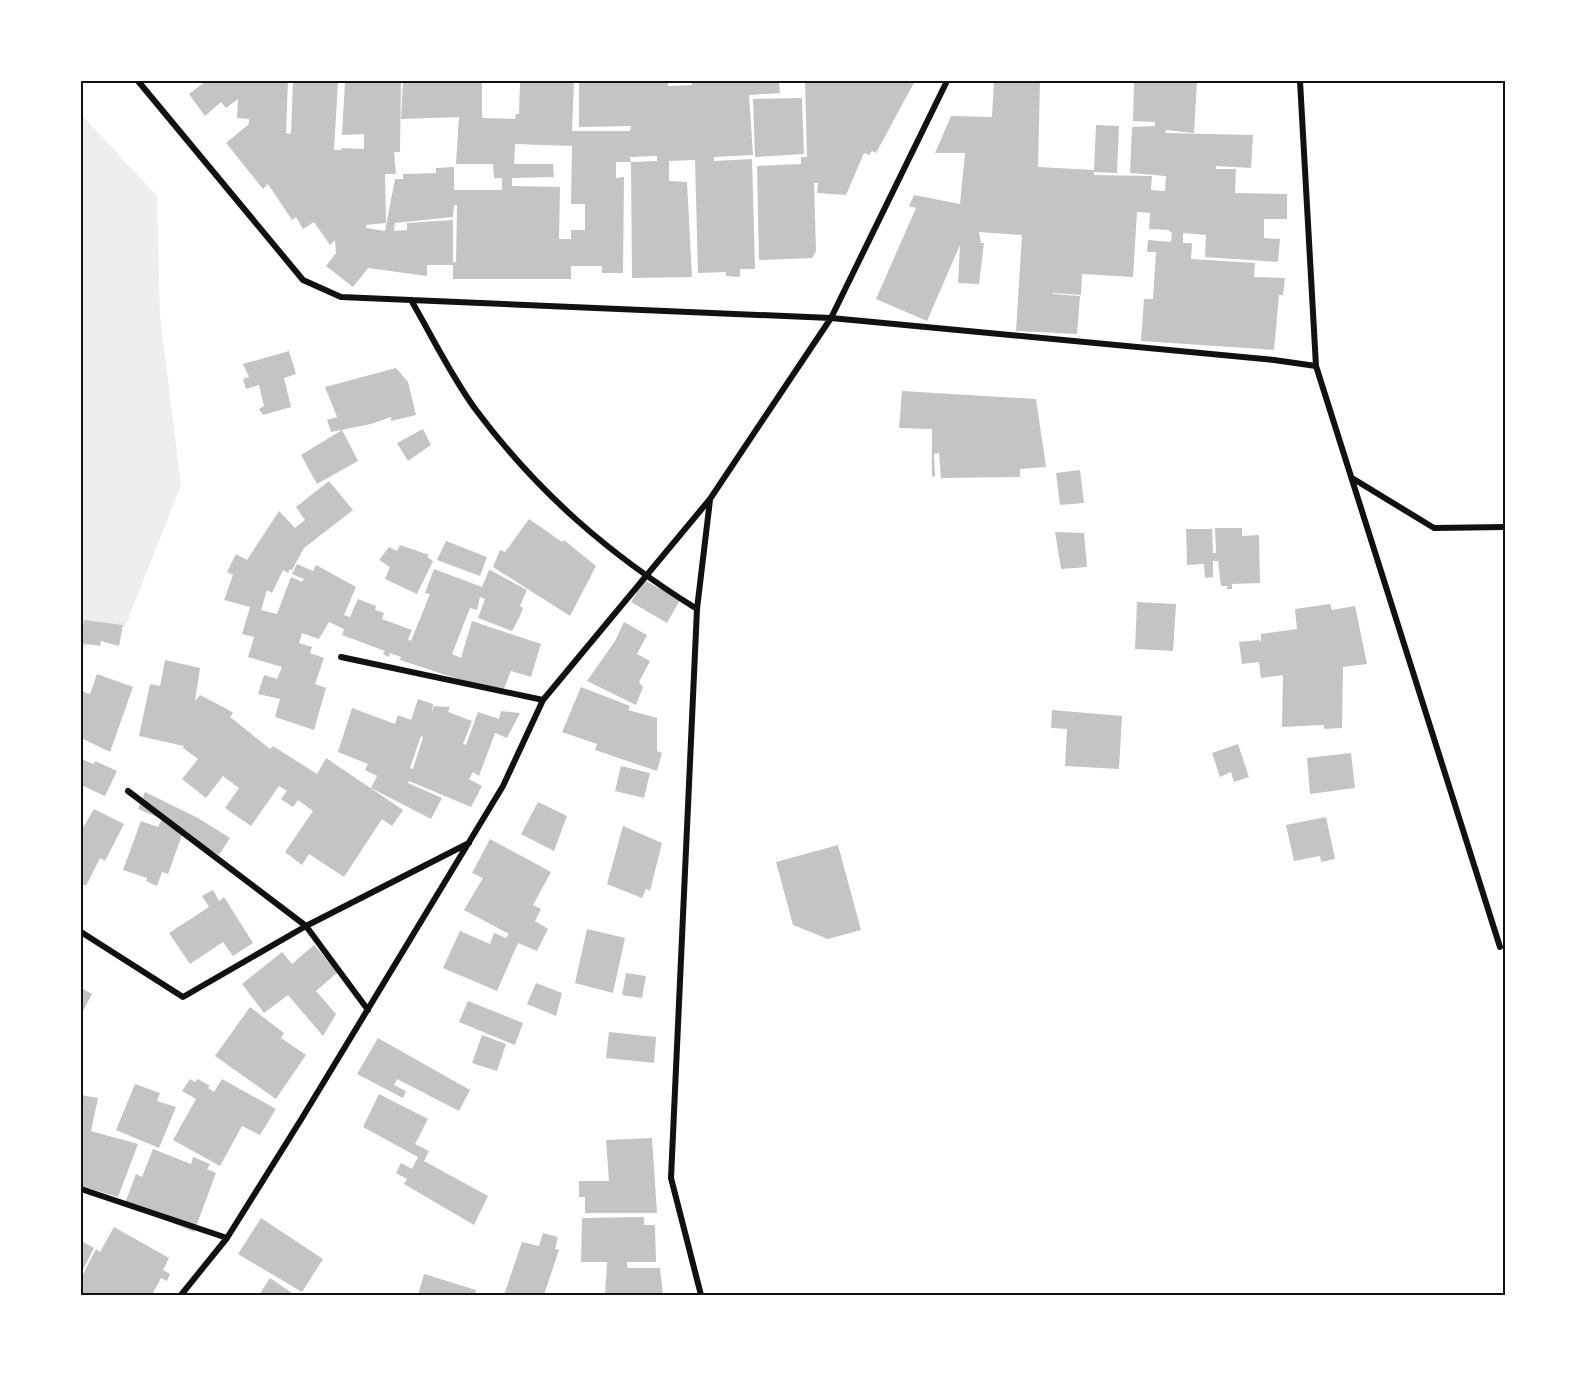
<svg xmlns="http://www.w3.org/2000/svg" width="1586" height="1376" font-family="'Roboto Condensed',sans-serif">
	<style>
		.green { fill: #eee }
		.building { fill: #c4c4c4; fill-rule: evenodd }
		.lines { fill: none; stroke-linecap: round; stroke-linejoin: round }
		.minor { stroke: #111; stroke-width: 6 }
		.neatline { fill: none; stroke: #111; stroke-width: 2 }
	</style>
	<rect width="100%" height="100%" fill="#fff"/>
	<path class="green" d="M81 114 157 196 160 315 181 485 126 625 81 650Z"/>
	<path class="building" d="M206 81H288L286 133 291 134 293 81H338L334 150H342L341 148 364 149V134L342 135 345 81H401L400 152H394L396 174H385L386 223 366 225V228L385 231 395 179H403V174L436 173V168L454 167V190H502V178H494L493 164H456L459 117 401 119 403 81H482V118L515 119 516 114H519L520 81H574L572 131H630L631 126 579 127V81H668V86L692 85 691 81H779L780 93 749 95 753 155 714 157V161L752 159 755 269H740V277L726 276V272L698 273 695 160 669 161V181L687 182 692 277 632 278 631 162H616V178L624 177 623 273H602V266H571V279H453V265H427V276L368 268 353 287 326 266 336 253 335 240 330 245 314 222 303 229 296 217 292 220 268 184 263 189 226 143 249 124V119L237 118 238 99 226 108 221 102 205 116 189 94ZM515 144 572 146 571 204H585V230H571V239H559L560 187 512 186V178L554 177 553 164H514ZM657 156V161L631 162 630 157ZM454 205H457L456 262H453V220L407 223V230L394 231 395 223 453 217Z
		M805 81H915L876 153 872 151 869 155 864 153 846 195 817 193 818 183H814L816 251 812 258 759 260 757 166 801 164V157H807Z
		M994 81H1040L1038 167 1094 170 1096 125 1119 126 1117 173 1094 172V175L1152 176 1151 190 1165 191 1166 176 1130 173 1132 127 1155 126V122L1133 121 1134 81H1197L1194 133 1166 130 1165 133 1253 135 1251 168 1216 166V169H1236L1235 193 1287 194V219H1264V238L1280 239 1278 262 1205 257 1206 235 1183 233V243H1192L1191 259 1255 263 1254 277 1285 278 1283 295H1279L1274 350 1141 341 1144 299H1153L1156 252H1147L1148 240 1171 242 1172 233 1168 230 1149 229 1150 213 1137 212 1133 277 1082 274 1081 295 1053 293V298V294L1080 296 1077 334 1016 331 1022 235 979 232 981 243H984L979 284 958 283 960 245 927 321 876 299 916 208 909 206 914 195 960 204 965 153H935L951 116 992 117Z
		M802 98 804 154 755 157 753 99Z
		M289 351 296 374 284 378 291 407 263 415 259 409 264 406 259 385 246 389 243 379 249 377 243 364Z
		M396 368 408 382 416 415 391 421V417L371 424 331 432 327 420 337 417 325 387Z
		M902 391 1036 399 1046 467 1020 469V477L941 478 939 453 934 454 935 476 932 477V429L899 428Z
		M423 429 431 445 408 461 397 443Z
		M342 430 358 461 317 484 301 455Z
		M1080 470 1084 503 1060 505 1056 473Z
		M329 481 353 510 304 548 292 570 290 569 288 573 283 570 272 593 267 590 261 610 277 614 291 577 302 582 304 579 292 574 297 564 313 571 316 565 356 587 344 615 350 617 358 599 376 606 375 610 384 613 382 619 412 630 408 639 411 641 430 594 425 593 434 569 482 587 489 570 492 571 527 590 520 606 523 608 520 616 512 631 478 618 485 599 480 597 477 610 470 608 452 654 461 658 472 621 541 644 531 677 511 671 503 691 455 678 400 660 401 657 390 653 389 657 383 654 385 651 342 635 344 629 329 622 319 639 302 633 299 643 312 647 310 653 324 658 315 684 326 688 314 730 275 717 280 699 258 694 264 675 277 679 282 667 248 657 254 637 242 634 250 607 224 600 233 575 227 572 236 554 247 560 279 511 295 528 305 520 296 507Z
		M529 519 562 542 564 540 596 566 570 616 493 567 500 550 505 552Z
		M1215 528H1242V536L1259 535 1260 583 1232 584V589H1227V586H1221L1218 561H1213V577L1205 578 1204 564 1187 565 1186 529H1212L1213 553H1216Z
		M1055 532 1084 533 1087 567 1061 569Z
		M446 541 487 557 480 576 437 560Z
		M400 545 429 555 427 557 433 561 417 594 385 579 390 567 379 560 389 547 397 551Z
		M644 580 680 600 667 623 631 602Z
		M1137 602 1176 604 1173 651 1135 649Z
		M1330 604 1332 610 1355 606 1367 664 1343 667 1342 728 1324 729V725L1282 727 1283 675 1261 678 1259 662 1242 664 1239 642 1259 640 1261 642V634L1297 629 1295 609Z
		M84 620 123 625 119 646 101 641 100 646 81 643Z
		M624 622 647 635 637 654 650 661 639 682 643 687 636 705 587 681 615 641Z
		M165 660 200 668 195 701 200 695 227 709 233 713 230 717 270 749 273 746 317 774 326 758 403 810 392 826 382 819 344 877 309 854 302 865 285 852 313 811 298 800 293 807 281 799 287 791 279 786 251 826 225 808 239 788 223 776 206 798 182 779 198 759 183 748 184 746 139 736 150 684 160 686Z
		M97 674 133 687 110 752 81 738V691L90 694Z
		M581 687 630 706 628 710 657 718V751L662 753 657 771 595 750 597 744 562 732Z
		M418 699 433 704 432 713 434 706 450 707 448 712 472 721 463 744 466 745 478 712 499 719 501 711 520 713 507 738 495 733 479 776 473 772 469 779 482 786 471 807 409 781 408 783 442 798 431 819 371 788 377 776 365 770 368 764 338 752 352 708 395 724 398 715 411 720ZM421 736 423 737 413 769 410 768Z
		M1052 710 1122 716 1119 769 1065 766 1067 729 1051 728Z
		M1238 744 1249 777 1234 782 1231 772 1220 777 1212 753Z
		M1351 753 1355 788 1310 794 1307 758Z
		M81 759 94 764 95 761 117 771 105 796 81 785Z
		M621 766 650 773 644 798 615 791Z
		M145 792 198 818 230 838 219 855 182 835 168 874 162 872 157 886 146 881 147 878 123 870 141 821 158 827 162 819 138 809Z
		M538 802 567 816 554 851 521 834Z
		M94 809 124 824 105 861 100 858 86 886 81 883V831Z
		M1326 817 1335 859 1321 862 1320 856 1294 861 1286 825Z
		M623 826 662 843 650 891 646 889 642 898 607 884Z
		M490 839 551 872 533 905 541 909 535 921 548 929 537 951 518 943 497 991 443 968 460 931 490 944 494 933 506 938 509 934 464 910 483 878 472 873Z
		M838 845 861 930 828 939 793 925 776 862Z
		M213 890 219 901 224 897 253 943 233 956 223 942 190 964 169 933 209 907 202 896Z
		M587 929 625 938 613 993 575 983Z
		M314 945 338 972 316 991 336 1014 323 1036 288 995 264 1013 242 984 282 952 292 964Z
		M626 973 646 976 642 998 622 995Z
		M536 983 562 993 556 1016 527 1004Z
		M81 988 92 994 81 1015Z
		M468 1001 523 1023 515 1045 459 1022Z
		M250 1007 284 1033 281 1038 306 1055 276 1099 215 1056Z
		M609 1032 656 1037 654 1063 606 1058Z
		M482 1035 506 1044 497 1071 472 1063Z
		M378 1038 470 1090 459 1111 397 1079 394 1085 406 1091 403 1098 357 1074Z
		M190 1079 195 1082 198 1079 210 1086 208 1088 214 1092 222 1079 276 1109 260 1135 242 1126 220 1166 173 1140 196 1099 182 1091Z
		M135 1084 160 1093 157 1101 176 1107 159 1148 116 1130Z
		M379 1094 428 1119 415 1144 429 1151 424 1161 488 1196 474 1225 404 1184 407 1179 396 1173 401 1163 412 1169 418 1157 363 1127Z
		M81 1095 98 1098 91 1131 138 1144 118 1197 81 1186Z
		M652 1138 657 1213H585V1197H579V1181H609L606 1140Z
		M153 1149 191 1164 193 1157 210 1164 207 1169 216 1173 194 1232 125 1203 136 1174 142 1177Z
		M644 1217V1225H655L656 1262H627V1265L628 1268H660L663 1295H605L607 1262H581L582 1218Z
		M261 1218 323 1259 302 1292 238 1254Z
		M114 1227 169 1258 163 1270 170 1274 167 1281 161 1278 152 1295H81V1278L96 1249 100 1252Z
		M543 1233 558 1237 555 1249 559 1250 544 1295H504L522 1242 539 1246Z
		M81 1241 94 1248 81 1274Z
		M424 1274 476 1290 475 1295H418Z
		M270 1278 295 1295H259Z"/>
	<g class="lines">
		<path class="minor" d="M138 81 303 280 341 297 831 318 1274 360 1316 366 1300 81
			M411 300C432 336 451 376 476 410 538 493 610 555 697 609
			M1316 366 1500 947
			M1352 478 1434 528 1505 527
			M341 657 543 700
			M128 791 306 926 368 1010
			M81 932 183 997 306 926 469 843
			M81 1189 227 1238
			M181 1295 227 1238 302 1118 503 786 543 700 710 499 831 318 947 81
			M701 1295 671 1178 697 609 710 500"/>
	</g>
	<rect width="1586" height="1376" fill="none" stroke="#ffffff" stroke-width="165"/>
	<rect x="82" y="82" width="1422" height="1212" class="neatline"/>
</svg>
